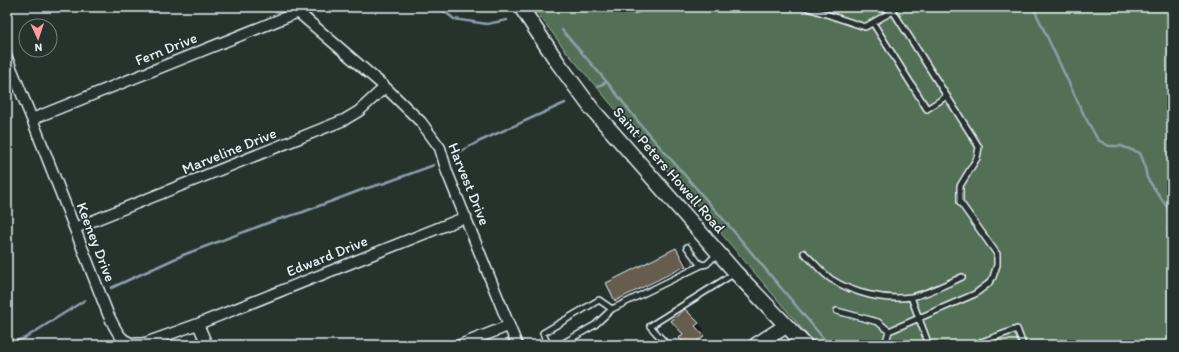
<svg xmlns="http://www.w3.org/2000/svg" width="1179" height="352" font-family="Itim,sans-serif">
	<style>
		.green { fill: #536f56; stroke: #9eb0a7 }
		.shadow { fill: #0007 }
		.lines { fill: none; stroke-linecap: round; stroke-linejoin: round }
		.stream { stroke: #8d9fa9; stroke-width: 2.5 }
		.building { fill: #665d4f; stroke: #e8f1f8 }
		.lane-casing { stroke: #e8f1f8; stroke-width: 8 }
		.street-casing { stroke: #e8f1f8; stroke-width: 13 }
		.secondary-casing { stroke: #e8f1f8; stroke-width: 17 }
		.lane { stroke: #26332d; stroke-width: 5 }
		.street { stroke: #26332d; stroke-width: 10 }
		.secondary { stroke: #26332d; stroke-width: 14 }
		.labels { text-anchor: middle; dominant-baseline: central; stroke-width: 3.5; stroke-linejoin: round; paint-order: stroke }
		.street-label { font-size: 15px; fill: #e8f1f8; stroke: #26332d }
	</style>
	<rect width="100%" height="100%" fill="#26332d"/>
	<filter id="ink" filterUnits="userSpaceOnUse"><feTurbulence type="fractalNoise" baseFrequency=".025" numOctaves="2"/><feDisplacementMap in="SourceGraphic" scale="8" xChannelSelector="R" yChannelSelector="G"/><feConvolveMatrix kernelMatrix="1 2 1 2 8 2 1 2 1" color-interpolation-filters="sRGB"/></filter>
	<g filter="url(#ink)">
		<path class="green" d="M533 7H1172V197L1167 230 1172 236V345H816L565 50Z"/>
		<path class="shadow" d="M676 249 684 257 693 274 624 308 616 300Z
			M691 316 704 330 700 333 709 342 705 345H687L685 334Z"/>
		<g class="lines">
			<path class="stream" d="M439 7 454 19 487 24 507 20
				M1033 7 1084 115 1098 140 1109 146H1121L1140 153 1144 163 1147 178 1172 214
				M562 30 607 82 640 124 730 227 829 345
				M598 86 607 82
				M453 155 478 142 565 103
				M111 288 183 255 273 221 303 212 364 189 385 183 434 165
				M7 344 25 338 85 300
				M1170 345 1172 344"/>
		</g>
		<path class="building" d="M676 248 686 266 615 301 606 283Z
			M685 309 699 323 695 326 704 336 693 345H686L679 338 683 334 671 321Z"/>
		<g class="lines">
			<g class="lane-casing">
				<path id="lane" d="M618 7 634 10 644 7
					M805 7 865 27 893 11 979 147 977 158 960 186V202L997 254V265L993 277 988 284 975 294 889 331 885 345
					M525 12 540 7
					M873 23 927 109 947 96
					M687 247 698 262 702 265 707 264 718 253
					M804 253C813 261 821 272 831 279 853 293 884 301 911 297 928 294 946 284 962 277
					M911 297 927 340 922 345
					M837 311 878 322 889 331
					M548 345 543 333 599 300 612 309
					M560 345 595 325 612 309 702 265
					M667 345 650 326 735 273
					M973 345 1017 329 1023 345"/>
			</g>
			<g class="street-casing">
				<path id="street" d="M299 13 385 87 421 122 440 148 447 172 517 345
					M7 58 32 119 108 314C117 332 121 347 145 343L198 324 466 217
					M32 119 311 7
					M75 228 344 120 359 111 385 87
					M198 324 207 345
					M460 345 508 326"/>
			</g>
			<g class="secondary-casing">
				<path id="secondary" d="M521 7 558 63 592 109 736 273 805 345
					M756 345 786 326"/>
			</g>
			<use href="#lane" class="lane"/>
			<use href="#street" class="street"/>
			<use href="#secondary" class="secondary"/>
		</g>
	</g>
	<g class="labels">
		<g class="street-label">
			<text transform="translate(166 49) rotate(-22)">Fern Drive</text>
			<text transform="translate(229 151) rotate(-22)">Marveline Drive</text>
			<text transform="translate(669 170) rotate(49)">Saint Peters Howell Road</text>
			<text transform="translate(469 184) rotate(68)">Harvest Drive</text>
			<text transform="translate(96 242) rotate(69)">Keeney Drive</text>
			<text transform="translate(327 256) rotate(-22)">Edward Drive</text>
		</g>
	</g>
	<rect width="1179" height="352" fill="none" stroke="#26332d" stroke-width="24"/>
	<rect x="12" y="12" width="1155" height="328" fill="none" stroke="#e8f1f8" stroke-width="1.5" filter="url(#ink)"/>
	<g transform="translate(38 38) rotate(177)"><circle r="19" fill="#26332d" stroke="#747f7e"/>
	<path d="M0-3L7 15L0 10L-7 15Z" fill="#ff9aa2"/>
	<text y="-6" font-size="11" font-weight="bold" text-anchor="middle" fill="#e8f1f8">N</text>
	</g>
</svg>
